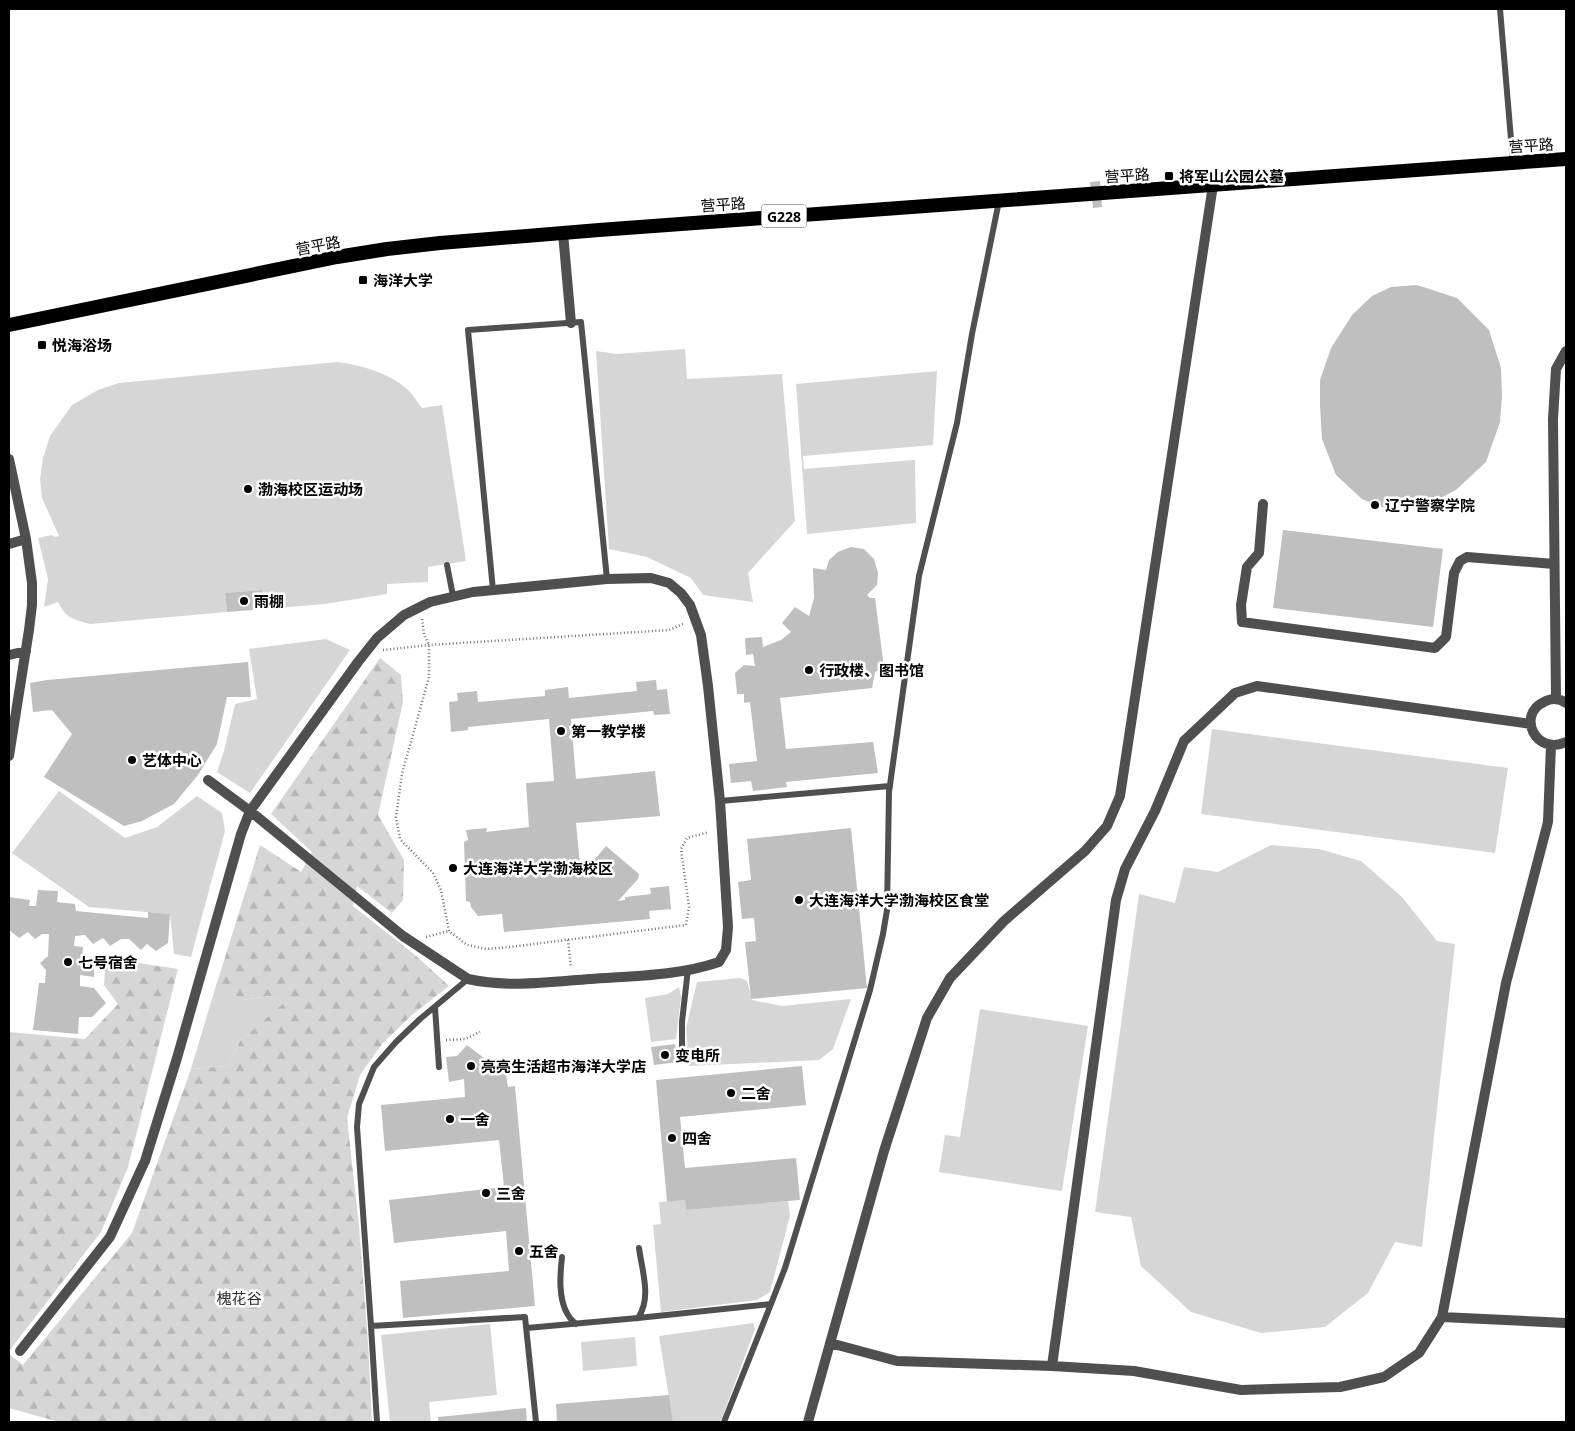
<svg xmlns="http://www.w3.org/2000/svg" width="1575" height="1431" font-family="'Noto Sans','Noto Sans SC',sans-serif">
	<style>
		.green { fill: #d6d6d6 }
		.forest { fill: url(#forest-firs) }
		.building { fill: #bfbfbf }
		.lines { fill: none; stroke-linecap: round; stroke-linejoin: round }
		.path { stroke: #717171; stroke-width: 2.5; stroke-dasharray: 1 2.5; stroke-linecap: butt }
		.service { stroke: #4f4f4f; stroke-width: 6 }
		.minor { stroke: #4f4f4f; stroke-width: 10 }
		.trunk { stroke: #000; stroke-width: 14 }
		.poi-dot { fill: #000; stroke: #fff; stroke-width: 2 }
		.labels { text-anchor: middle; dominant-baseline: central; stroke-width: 5; stroke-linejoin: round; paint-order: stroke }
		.shield { fill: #fff; stroke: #4c4c4c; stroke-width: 1 }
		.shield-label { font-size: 14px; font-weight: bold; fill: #000 }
		.street-label { font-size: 15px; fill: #000; stroke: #fff }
		.poi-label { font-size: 15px; font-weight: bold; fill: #000; stroke: #fff; text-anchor: start }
		.park-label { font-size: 15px; fill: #2d2d2d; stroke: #fff }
	</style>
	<defs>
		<pattern id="forest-firs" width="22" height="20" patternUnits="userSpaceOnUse" patternTransform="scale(1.25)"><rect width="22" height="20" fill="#d6d6d6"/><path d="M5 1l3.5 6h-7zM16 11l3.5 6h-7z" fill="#b6b6b6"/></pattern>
	</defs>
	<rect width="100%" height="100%" fill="#fff"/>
	<path class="green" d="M685 349 687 379 782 374 795 521 748 573 753 602 703 595 691 578 647 557 609 549 596 351 617 354Z
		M338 362C363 366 387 372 407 389 413 394 417 402 422 408L442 405 466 561 428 567V582L387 584V594L325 604 264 609 261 590 225 593 227 612 90 624C72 619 67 619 58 602L44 607 48 579 38 538 52 535 55 537 59 536 42 498 40 479 43 458 50 436 72 405 98 390 119 383Z
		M937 371 933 445 803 456 804 469 915 460 916 523 807 534 796 384Z
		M326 639 350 650 250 793 217 772 224 751 235 704 257 699 249 649Z
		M1212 729 1508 768 1495 853 1201 814Z
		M59 791 125 838 157 827 197 796 222 813 225 831 191 957 174 954 170 914 89 907 12 853Z
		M1271 845 1319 849 1361 861 1402 897 1437 941 1455 944 1422 1247 1395 1242 1368 1293 1325 1327 1261 1333 1191 1312 1141 1266 1131 1217 1095 1212 1139 894 1175 903 1184 867 1218 872Z
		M740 978 747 981 752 1000 782 1006 851 999 833 1049 819 1060 689 1066 686 1028 697 982Z
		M217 982 242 1000 271 996 285 1003 240 1041 228 1066 191 1069Z
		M679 987 681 997 676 1039 651 1042 645 998 668 994Z
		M980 1009 1088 1026 1062 1191 939 1172 945 1135 960 1137Z
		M685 1200 686 1210 788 1201 790 1216 770 1292 757 1300 661 1312 653 1225 661 1224 659 1202Z
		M753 1323 755 1329 722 1418 719 1422H673L659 1336Z
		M490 1324 497 1395 429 1402 431 1422H390L381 1335Z
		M635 1337 637 1366 583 1371 581 1342Z"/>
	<path class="forest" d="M380 658 401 675 403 702 378 815 404 860 403 900 392 913 357 886 353 906 415 955 449 986 413 1014 382 1044 360 1075 347 1118 359 1226 368 1342 372 1422H59L9 1408V1354L23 1365 132 1233 191 1069 228 1066 240 1041 284 1003 271 996 242 1000 217 983 260 845 301 872 312 852 271 814Z
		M106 958 178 969 128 1167 101 1232 9 1351V1032L85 1039 118 1004 104 985Z"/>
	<path class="building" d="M1100 181 1102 207 1093 208 1090 182Z
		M1417 285 1457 298 1489 330 1501 368 1502 396 1500 422 1486 462 1456 490 1423 507 1392 511 1362 499 1336 475 1322 439 1320 406V380L1331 348 1352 315 1372 296 1391 287Z
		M1283 530 1443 549 1433 627 1273 608Z
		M851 547 864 549 874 559 878 573 877 585 867 595 870 598H875L884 667 875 672 872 688 780 698 786 749 873 742 878 773 786 782 787 787 753 791 751 781 731 783 729 764 757 761 750 702 744 703V694H737L735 673 744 665 755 666 753 654 746 655 745 638 762 637 763 647 781 640 791 632 782 623 795 607 809 616 814 598 813 568 826 570 829 560 838 552Z
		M262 590 264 609 227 612 225 593Z
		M248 662 251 697H227L217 744 198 775 174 804 142 821 124 826 44 777 72 734 52 710 33 712 30 683 47 680Z
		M656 680 657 690 667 689 670 714 654 715 653 711 571 719 576 779 655 771 660 816 576 823 581 876 606 846 639 874 638 879 618 901 625 900V897L651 894 650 888 669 886 671 909 649 911 650 919 504 932 502 914 478 916 471 907 470 902 466 901 464 842 468 840 466 830 487 828 486 832 529 827 526 783 554 781 549 719 468 727V730L451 732 449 702 458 701 457 693 477 691 478 702 545 696V690L568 687 569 698 637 691 636 682Z
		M851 828 867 988 751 999 745 942 756 941 754 918 742 919 738 882 751 880 747 839Z
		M38 890 58 891 57 902 75 904 76 911 148 918V912L170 914 168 943 156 951 147 944 141 950 129 939H121L110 946 103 938 93 944 85 935 75 936 74 946 83 947 82 960 94 961V977L80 975V986L94 988 106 1003 92 1017H79L78 1034 33 1030 39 983H45L46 970 40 963 48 956 49 934H42L35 939 28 932 19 938 9 930V897L30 900 29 906H36Z
		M675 1044 678 1062 654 1065 651 1047Z
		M467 1045 506 1075 508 1087 515 1086 535 1306 403 1318 400 1281 509 1271 506 1231 394 1243 389 1200 504 1187 499 1140 385 1151 381 1105 465 1097 464 1079 449 1082 446 1057 457 1056Z
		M802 1066 806 1105 680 1117 685 1168 796 1158 800 1200 686 1210 685 1200 667 1202 656 1080Z
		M669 1395 673 1422H557L556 1404Z
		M526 1408 527 1422H438V1417Z"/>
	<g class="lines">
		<path class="path" d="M422 619 424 634 429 645V677L402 774 396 817 400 839 433 873 441 890 449 931 467 945 486 949 510 947 686 925 689 907 681 849 687 838 709 832
			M383 650 429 645 669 630 683 624
			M426 937 449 931
			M568 940 571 968
			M446 1040 465 1039 480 1032"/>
		<path class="service" d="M1500 9 1513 163
			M447 565 453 596
			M493 590 468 330 581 322 607 579
			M720 801 890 786
			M468 979 420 1019 396 1042 374 1067 359 1104 357 1127 371 1326 525 1317 536 1422
			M435 1007 439 1067
			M682 1061V1022L688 969
			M562 1257C560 1275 558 1299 568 1315 570 1319 573 1321 576 1324
			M638 1318C652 1298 642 1271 639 1248
			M371 1326 377 1422
			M527 1328 638 1318 771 1304 785 1268 870 990 883 934 887 910 889 792 919 576 957 423 972 334 999 201
			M724 1422 771 1304"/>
		<path class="minor" d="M563 233 571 323
			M9 459 26 539 32 583V605L29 630 9 756
			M1263 504 1259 553 1247 567 1241 605 1242 622 1435 648 1446 637 1454 573 1460 561 1467 557 1554 564
			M9 544 26 539
			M9 655 26 651
			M1556 699 1553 419 1556 369 1566 351
			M1566 703C1559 698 1551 698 1544 702 1516 715 1536 756 1566 742
			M1442 1317 1566 1323
			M830 1343 897 1361 1052 1366 1134 1371 1241 1390 1340 1387 1384 1377 1419 1353 1442 1317 1506 983 1548 822 1551 745
			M20 1351 110 1237 145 1161 177 1058 241 834 250 811 358 662 377 638 404 615 430 602 473 592 607 579 651 578 669 583 681 593 690 605 701 635 708 686 720 801 728 927 726 950 719 962C678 976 633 976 590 979 550 982 508 988 468 979L403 936 250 811 208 780
			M1052 1366 1116 900 1125 869 1155 811 1184 741 1235 693 1257 686 1531 724
			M808 1422 884 1151 927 1018 950 978 1004 921 1085 851 1107 826 1120 796 1213 185"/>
		<path class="trunk" d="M9 325 337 257 387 249 440 243 599 230 1566 159"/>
	</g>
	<g class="poi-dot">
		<rect x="1164" y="171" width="10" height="10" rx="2.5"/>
		<rect x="358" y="275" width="10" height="10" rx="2.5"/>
		<rect x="37" y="340" width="10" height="10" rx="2.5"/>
		<circle cx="248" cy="489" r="5"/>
		<circle cx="1375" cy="505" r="5"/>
		<circle cx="244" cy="601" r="5"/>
		<circle cx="809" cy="670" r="5"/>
		<circle cx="561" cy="731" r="5"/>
		<circle cx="132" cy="760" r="5"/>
		<circle cx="453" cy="868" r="5"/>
		<circle cx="799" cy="900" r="5"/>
		<circle cx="68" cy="962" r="5"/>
		<circle cx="665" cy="1055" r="5"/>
		<circle cx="471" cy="1066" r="5"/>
		<circle cx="731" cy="1093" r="5"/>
		<circle cx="450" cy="1119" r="5"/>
		<circle cx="672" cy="1138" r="5"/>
		<circle cx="486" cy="1193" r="5"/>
		<circle cx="519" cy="1251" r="5"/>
	</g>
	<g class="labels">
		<rect class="shield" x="761.5" y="204.5" width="45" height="23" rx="4"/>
		<g class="shield-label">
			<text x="784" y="216">G228</text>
		</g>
		<g class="street-label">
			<text transform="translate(1531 145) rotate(-4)">营平路</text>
			<text transform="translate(1127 175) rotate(-4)">营平路</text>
			<text transform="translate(723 204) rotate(-4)">营平路</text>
			<text transform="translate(318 245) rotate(-11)">营平路</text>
		</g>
		<g class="poi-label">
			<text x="1179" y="176">将军山公园公墓</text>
			<text x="373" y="280">海洋大学</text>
			<text x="52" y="345">悦海浴场</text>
			<text x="258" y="489">渤海校区运动场</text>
			<text x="1385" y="505">辽宁警察学院</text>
			<text x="254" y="601">雨棚</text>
			<text x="819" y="670">行政楼、图书馆</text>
			<text x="571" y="731">第一教学楼</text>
			<text x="142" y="760">艺体中心</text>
			<text x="463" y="868">大连海洋大学渤海校区</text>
			<text x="809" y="900">大连海洋大学渤海校区食堂</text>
			<text x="78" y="962">七号宿舍</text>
			<text x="675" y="1055">变电所</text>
			<text x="481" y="1066">亮亮生活超市海洋大学店</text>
			<text x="741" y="1093">二舍</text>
			<text x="460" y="1119">一舍</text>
			<text x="682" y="1138">四舍</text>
			<text x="496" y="1193">三舍</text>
			<text x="529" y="1251">五舍</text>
		</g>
		<g class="park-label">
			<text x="239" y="1298">槐花谷</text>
		</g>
	</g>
	<rect width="1575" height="1431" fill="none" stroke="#000000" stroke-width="20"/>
</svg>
